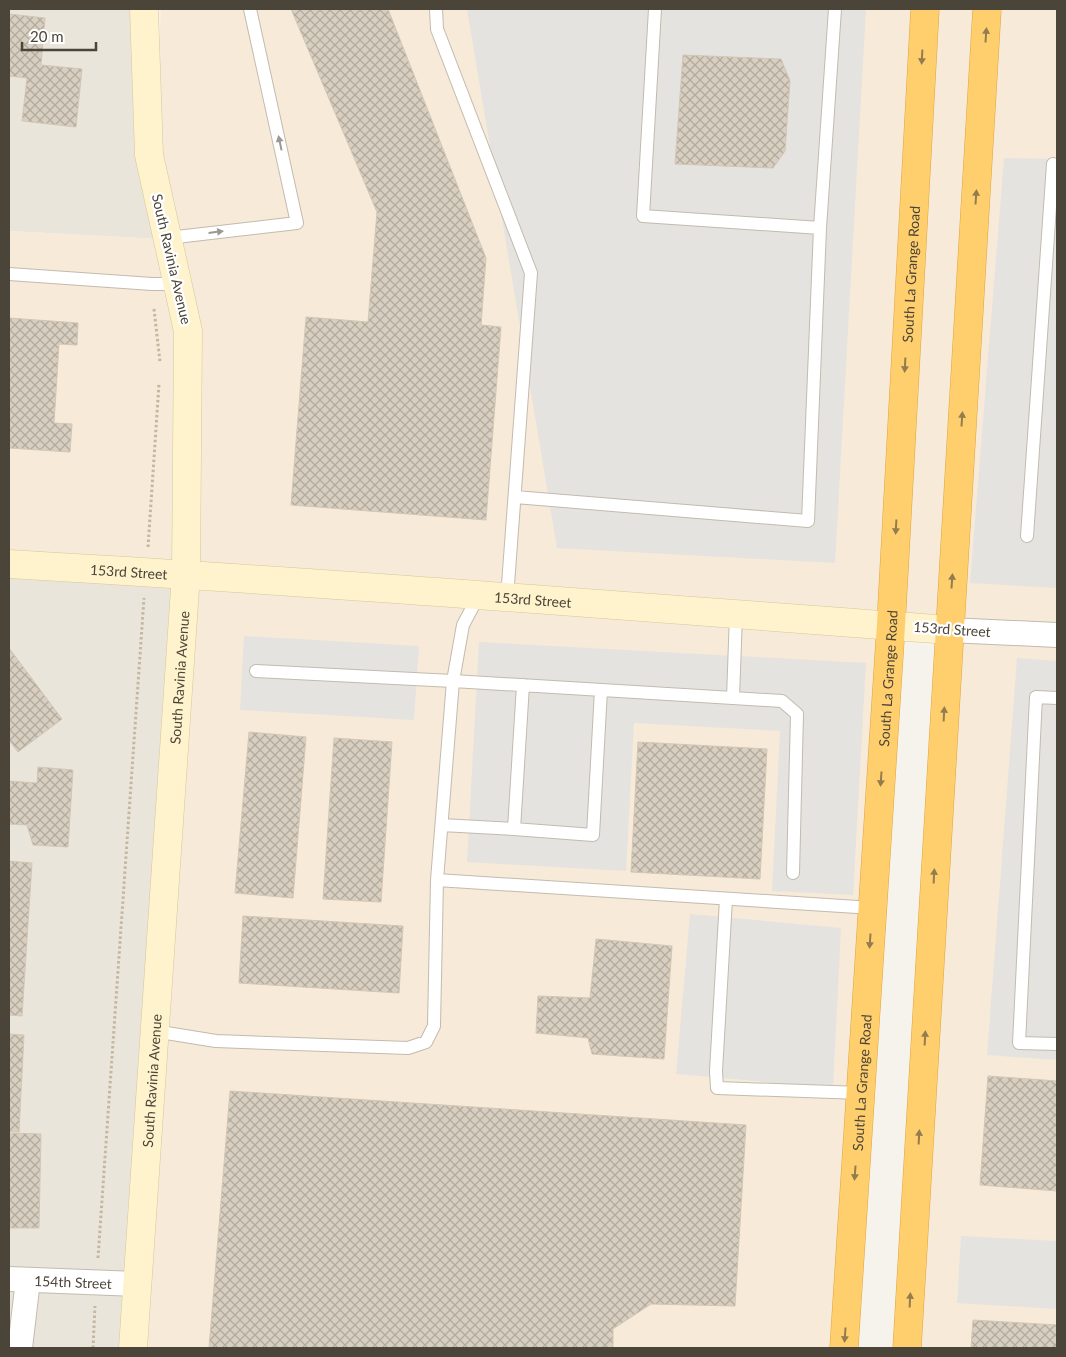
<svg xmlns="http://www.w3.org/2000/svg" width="1066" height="1357" font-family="Lato,sans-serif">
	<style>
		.residential { fill: #eae5da }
		.commercial { fill: #f7ead8 }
		.parking { fill: #e5e3e0 }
		.building { fill: url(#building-cross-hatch); stroke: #d3c7b4 }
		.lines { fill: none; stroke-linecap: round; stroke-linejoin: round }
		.lane-casing { stroke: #c2bbae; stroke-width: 14 }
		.street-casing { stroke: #c2bbae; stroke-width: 26 }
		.secondary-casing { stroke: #d6c79b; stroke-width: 29 }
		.highway-casing { stroke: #e0a43c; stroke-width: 29 }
		.path { stroke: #c4b79f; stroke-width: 3; stroke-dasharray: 2.5 2.5; stroke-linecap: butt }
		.lane { stroke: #fff; stroke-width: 12 }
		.street { stroke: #fff; stroke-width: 24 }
		.secondary { stroke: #fff3cd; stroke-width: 28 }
		.highway { stroke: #ffcf6e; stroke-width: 28 }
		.oneway { fill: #937c4e }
		.oneway2 { fill: #9c9892 }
		.labels { text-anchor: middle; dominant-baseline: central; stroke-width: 4.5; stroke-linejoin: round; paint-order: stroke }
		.street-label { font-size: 14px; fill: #4b4439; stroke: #fff }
	</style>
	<defs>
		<pattern id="building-cross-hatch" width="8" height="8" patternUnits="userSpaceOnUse" patternTransform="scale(1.25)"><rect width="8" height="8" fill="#d8cfc1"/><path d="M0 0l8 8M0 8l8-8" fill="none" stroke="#b1aa9e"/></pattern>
	</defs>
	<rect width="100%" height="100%" fill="#f6f3ec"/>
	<path class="residential" d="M9 9H137L161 239 9 231Z
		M9 576 172 584 125 1348H9Z"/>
	<path class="commercial" d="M161 9H1057V1348H916L959 622 191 569 194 329 155 152Z
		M9 231 161 239 183 329 177 565 9 557Z
		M195 584 880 633 835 1348H144Z"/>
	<path class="parking" d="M467 9H866L835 563 557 548Z
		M1004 158 1057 159V588L970 583Z
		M244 636 419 646 414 720 240 710Z
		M479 642 866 663 853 895 772 891 780 731 634 723 626 871 467 862Z
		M1017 658 1057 661V1060L987 1055Z
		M690 914 841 928 833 1088 676 1074Z
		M961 1236 1057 1241V1309L957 1303Z"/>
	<path class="building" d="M291 9H388L486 258 481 325 501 327 486 520 291 505 306 317 368 322 377 212Z
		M9 14 45 18 41 65 82 69 76 127 22 121 27 78 9 76Z
		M683 55 781 59 790 81 785 151 773 168 675 164Z
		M9 318 78 323 77 345 59 344 54 423 72 424 70 452 9 448Z
		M9 648 62 719 18 752 9 740Z
		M249 732 306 737 293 898 235 893Z
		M334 738 392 742 381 902 323 899Z
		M638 742 767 749 760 879 631 872Z
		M38 767 73 770 68 847 33 845 27 825 9 824V781L37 783Z
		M9 861 32 863 22 1016 9 1015Z
		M243 916 403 926 399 993 239 983Z
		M596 939 672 946 664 1059 592 1054 588 1038 536 1033 538 996 590 998Z
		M9 1034 24 1035 19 1132 9 1131Z
		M988 1076 1057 1081V1191L980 1185Z
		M230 1091 746 1125 735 1306 651 1304 613 1329V1348H209Z
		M9 1133 41 1134 39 1228H9Z
		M973 1320 1057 1325V1348H971Z"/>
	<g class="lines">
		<g class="lane-casing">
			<path id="lane" d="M436 9 437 29 531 273 507 598
				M655 9 643 216 820 228
				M168 238 297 223 250 9
				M9 274 152 284H178
				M515 497 808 521 820 228 835 9
				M1027 536 1053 164
				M479 595 463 625 453 681 437 880 873 908
				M256 671 453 681 733 698 736 614
				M523 685 514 829 593 835 601 690
				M733 698 782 701 797 714 793 873
				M1057 698 1036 697 1019 1043 1057 1044
				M442 825 514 829
				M726 899 716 1071 717 1088 861 1093
				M154 1031 216 1041 408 1048 426 1042 434 1026 437 880"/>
		</g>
		<g class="street-casing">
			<g id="street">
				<path d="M949 630 1057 635"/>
				<path id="s1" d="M9 1279 137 1284"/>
				<path d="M20 1348 28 1280"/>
			</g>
		</g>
		<g class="secondary-casing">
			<g id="secondary">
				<path id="s2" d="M9 564C322 582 636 607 949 630"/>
				<path id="s3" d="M133 1348 186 574 188 331 149 155 144 9"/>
			</g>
		</g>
		<g class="highway-casing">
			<g id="highway">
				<path id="s4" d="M844 1348 891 625 925 9"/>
				<path d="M907 1348 987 9"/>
			</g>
		</g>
		<path class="path" d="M154 309 160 362
			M148 547 159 384
			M98 1258 144 598
			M93 1348 95 1306"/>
		<use href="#lane" class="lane"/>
		<use href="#street" class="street"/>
		<use href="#secondary" class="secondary"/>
		<use href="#highway" class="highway"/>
	</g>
	<defs><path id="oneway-solid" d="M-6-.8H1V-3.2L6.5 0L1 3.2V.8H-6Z" transform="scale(1.25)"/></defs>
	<g class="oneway">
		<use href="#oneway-solid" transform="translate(986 35) rotate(-86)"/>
		<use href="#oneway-solid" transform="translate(922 57) rotate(93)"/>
		<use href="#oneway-solid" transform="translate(976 197) rotate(-86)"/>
		<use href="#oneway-solid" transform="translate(905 365) rotate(93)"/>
		<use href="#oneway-solid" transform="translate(962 419) rotate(-86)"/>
		<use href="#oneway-solid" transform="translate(896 527) rotate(93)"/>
		<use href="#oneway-solid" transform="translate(952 581) rotate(-86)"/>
		<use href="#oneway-solid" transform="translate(944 714) rotate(-87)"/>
		<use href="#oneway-solid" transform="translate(881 779) rotate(94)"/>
		<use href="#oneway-solid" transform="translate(934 876) rotate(-87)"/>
		<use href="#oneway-solid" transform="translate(870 941) rotate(94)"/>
		<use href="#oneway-solid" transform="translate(925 1038) rotate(-87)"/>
		<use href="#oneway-solid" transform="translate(919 1137) rotate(-87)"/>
		<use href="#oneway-solid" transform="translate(855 1173) rotate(94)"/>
		<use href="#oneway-solid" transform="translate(910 1300) rotate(-87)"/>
		<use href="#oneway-solid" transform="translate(845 1335) rotate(94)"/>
	</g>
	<g class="oneway2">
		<use href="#oneway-solid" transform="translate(280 143) rotate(-102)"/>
		<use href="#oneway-solid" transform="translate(216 232) rotate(-7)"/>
	</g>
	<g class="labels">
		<g class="street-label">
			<text transform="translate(172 259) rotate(77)">South Ravinia Avenue</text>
			<text stroke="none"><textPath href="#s4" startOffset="1076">South La Grange Road</textPath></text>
			<text stroke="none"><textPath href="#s2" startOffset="120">153rd Street</textPath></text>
			<text stroke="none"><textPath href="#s2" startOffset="525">153rd Street</textPath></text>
			<text transform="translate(952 629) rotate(4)">153rd Street</text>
			<text stroke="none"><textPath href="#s3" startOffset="672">South Ravinia Avenue</textPath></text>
			<text stroke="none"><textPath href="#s4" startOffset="671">South La Grange Road</textPath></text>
			<text stroke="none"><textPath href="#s3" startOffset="268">South Ravinia Avenue</textPath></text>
			<text stroke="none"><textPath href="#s4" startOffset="266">South La Grange Road</textPath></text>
			<text stroke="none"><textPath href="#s1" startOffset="64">154th Street</textPath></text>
		</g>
	</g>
	<rect width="1066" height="1357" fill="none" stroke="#4b4439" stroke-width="20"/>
	<path d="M22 42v8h74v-8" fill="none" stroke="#4b4439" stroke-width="2.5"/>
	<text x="30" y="42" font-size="15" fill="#4b4439" stroke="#ffffff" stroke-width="4" paint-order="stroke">20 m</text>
</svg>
